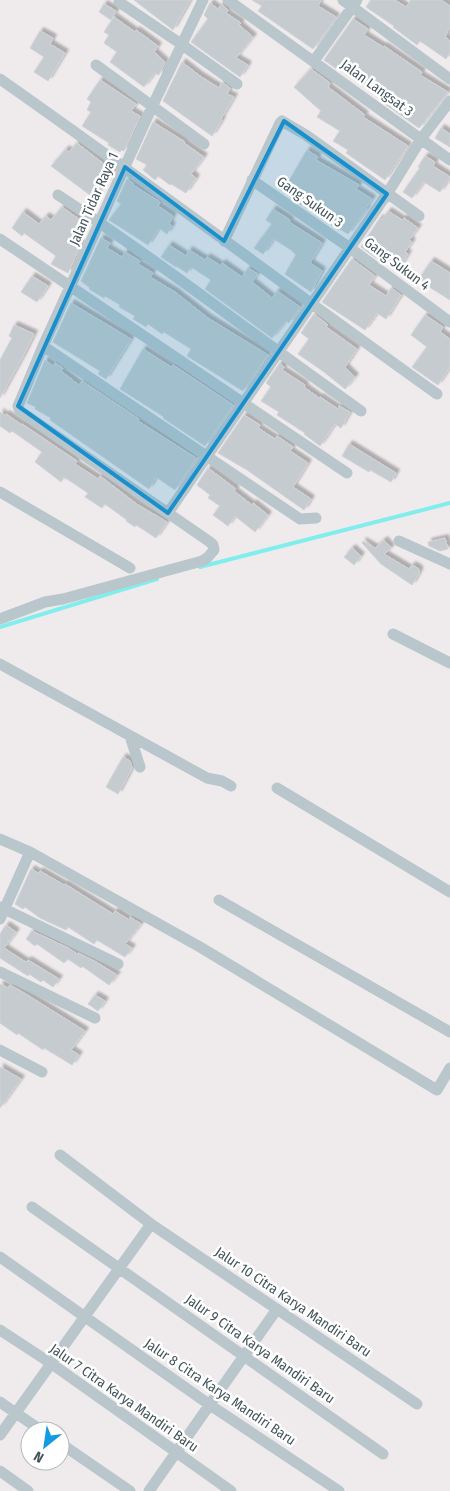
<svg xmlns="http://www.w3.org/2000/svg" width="450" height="1491" font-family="'Fira Sans Condensed',sans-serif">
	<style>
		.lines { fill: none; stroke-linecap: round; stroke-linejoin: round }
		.stream { stroke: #81eeed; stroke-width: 4 }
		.building { fill: #c5cbcf; stroke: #cfd3d8; filter: url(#shadow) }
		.minor { stroke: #b9c7cc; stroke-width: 11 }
		.marked { fill: #1990cd; fill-opacity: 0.2; stroke: #1990cd; stroke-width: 4; stroke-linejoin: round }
		.labels { text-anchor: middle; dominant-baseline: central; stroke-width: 5; stroke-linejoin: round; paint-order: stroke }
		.street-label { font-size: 14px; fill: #435459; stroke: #fff }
	</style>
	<defs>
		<filter id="shadow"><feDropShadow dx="3.5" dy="-3.5" stdDeviation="1" flood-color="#0004"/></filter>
	</defs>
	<rect width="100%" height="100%" fill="#efebec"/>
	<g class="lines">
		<path class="stream" d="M200 567 450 503
			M0 627 157 579"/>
	</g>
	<path class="building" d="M134 0H190L173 30Z
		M252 0H321L318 6 336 17 313 49 258 11 262 6Z
		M371 0H395L406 7 411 0H441L450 6V26L445 37 450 41V52L446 59 420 41 417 45 393 27 394 26 366 7Z
		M210 3 218 9 222 4 228 10 226 13 241 23 239 25 253 37 236 58 248 65 240 77 191 42 208 19 204 15Z
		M104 4 116 11 111 20 99 12Z
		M114 17 135 32 136 30 158 46 154 52 165 62 159 75 155 73 144 87 110 62 117 52 104 43 109 35 104 32Z
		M353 19 368 29 364 35 383 47 384 46 422 72 420 75 448 92 419 128 382 102 383 99 372 91 373 90 340 68 338 70 324 60Z
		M40 31 53 38 50 44 65 53 48 81 34 72 44 57 30 48Z
		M182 62 200 76 219 88 222 82 230 88 227 94 234 97 221 119 222 120 212 136 163 101Z
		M311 69 330 83 328 87 365 115 363 117 408 146 385 180 346 153 348 150 333 141 340 131 317 117 321 111 294 87Z
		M100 80 136 104 131 111 140 116 124 151 121 150 120 152 108 145 109 143 82 126 91 112 87 110 91 102 87 99Z
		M153 122 185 142 184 143 204 157 191 174 196 178 186 193 171 184 170 185 158 176 155 180 143 170 147 165 136 159Z
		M441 128 450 134V147L435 138Z
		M77 143 114 172 94 198 51 166 66 149 69 152Z
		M307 150 318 157 316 160 359 185 356 189 372 199 366 208 367 209 348 234 323 219 325 217 306 205 305 207 295 201 297 199 283 191Z
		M425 156 435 162 433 166 450 177 440 192 424 182 412 198 403 192 420 168 418 167Z
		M127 179 134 184 133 185 160 202 158 206 173 216 169 224 172 226 167 234 159 228 148 245 109 220 121 204 117 201Z
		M62 207 83 222 72 237 81 244 68 273 51 264 56 256 24 233 22 236 12 228 23 212 39 224 46 216 51 220Z
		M273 209 290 220 289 222 322 243 310 263 322 271 311 292 285 274 296 255 291 250 274 239 263 254 254 248 272 224 266 220Z
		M388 211 402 220 404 218 418 228 409 240 412 242 405 252 408 254 398 270 378 256 376 258 361 247 380 218 382 220Z
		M101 238 110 243 107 248 122 257 125 252 140 261 138 264 153 273 150 277 175 292 208 318 268 355 243 391 187 356 191 349 164 332 162 334 148 324 146 327 133 319 135 316 119 307 120 305 105 296 104 298 89 289 90 288 81 281Z
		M169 245 186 256 189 250 205 260 207 257 221 266 222 263 242 277 248 268 258 274 252 282 272 298 277 291 300 307 289 323 286 321 272 338 205 289 211 280 191 267 187 273 176 266V267L161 257Z
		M352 259 375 276 369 285 386 296 391 288 401 295 386 319 377 313 365 330 322 302Z
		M431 261 450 273V300L418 280Z
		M32 276 48 286 37 302 21 292Z
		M71 303 131 339 106 379 98 374 100 371 53 342Z
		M314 314 328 325 326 327 357 349 345 367 355 377 345 389 324 372 298 354 309 339 301 333Z
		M425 315 443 327 440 332 450 339V367L438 385 412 367 427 347 411 335Z
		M14 325 34 334 23 356 0 398V360L12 338 9 336Z
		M143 349 171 367 173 365 233 405 205 446 163 418 164 417 120 389Z
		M45 360 53 366 55 363 63 368 61 371 79 385 82 381 139 419 138 421 196 458 175 490 156 477 149 489 50 420 51 418 35 409 36 407 27 403Z
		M280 363 284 367 282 370 305 385 304 387 319 398 320 397 338 409 339 406 350 412 341 428 335 424 320 446 304 434 305 433 277 415 279 412 261 401 271 387 266 383Z
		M0 412 5 416 6 414 22 425V424L77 461 75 464 98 479 100 476 138 505 167 522 156 538 136 525 135 527 126 521 127 520 105 504 102 508 85 497 88 493 64 477 61 482 35 462 42 452 12 431 10 433 0 426Z
		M244 415 260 425 258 428 275 439 277 436 293 447 290 451 308 463 293 487 311 499 304 510 247 470 218 453Z
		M349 444 396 473 391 482 370 470 369 472 342 456Z
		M208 468 236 489 234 491 252 505 253 503 268 515 255 532 235 516 228 526 213 515 220 506 208 498 210 495 197 485Z
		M445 538 448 549 440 551 429 546 428 542Z
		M384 540 391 548 384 554 409 569 412 565 419 569V573L412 585 381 564 362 543 363 541 375 548Z
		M352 548 361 556 354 565 344 557Z
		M123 757 130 761 132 768 118 794 106 787Z
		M31 869 38 873 40 871 64 885 65 884 113 914 115 911 129 920 130 917 141 924 125 944 132 948 125 957 97 940 94 944 68 927 66 930 40 918 25 907 23 909 15 904Z
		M6 925 16 932 4 948 24 961 27 962 28 960 59 979 53 987 43 980 41 982 29 974 28 976 0 958V934Z
		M32 931 68 948 77 954 78 953 96 962 117 975 109 985 82 966 81 968 68 959 64 963 37 944 35 946 26 939Z
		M0 984 8 988 10 985 24 993 85 1031 71 1050 79 1055 72 1065 44 1048 43 1050 18 1033 17 1035 0 1023Z
		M95 995 105 1001 98 1011 88 1004Z
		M0 1067 21 1079 0 1108Z"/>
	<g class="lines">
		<path class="minor" d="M228 0 450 160
			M343 0 450 79
			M119 2 181 44 237 84
			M314 61 357 0
			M96 65 204 144
			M0 79C147 182 291 290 437 394
			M252 180 350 248 450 322
			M58 195C162 263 260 340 361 411
			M0 239 347 473
			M224 241 280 123 282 121 306 135 419 216
			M43 346 300 519 316 518
			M0 492 130 568
			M168 513 387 194 421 139 450 101
			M399 541 450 564
			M0 619 45 602 63 599 202 561 207 558 214 550 213 545 210 542 20 411 18 406 43 346 152 107 203 0
			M393 634 450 663
			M0 664 207 778 222 781 231 786
			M130 736 140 767
			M277 788 450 892
			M0 839 30 852 200 947 437 1090 450 1068
			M219 900 450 1032
			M0 907 118 964
			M0 919 30 852
			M0 972 95 1018
			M0 1050 42 1072
			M60 1155 151 1224 417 1404
			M32 1207 383 1454
			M0 1257 210 1405 339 1491
			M0 1330 52 1364 231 1491
			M0 1402 42 1431
			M0 1435 151 1224
			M60 1443 130 1491
			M0 1471 28 1491
			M149 1491 277 1309"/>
	</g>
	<path class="marked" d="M284 121 387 194 168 513 18 406 125 167 224 241Z"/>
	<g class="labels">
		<g class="street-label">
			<text transform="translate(377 88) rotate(36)">Jalan Langsat 3</text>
			<text transform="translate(94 199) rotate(-66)">Jalan Tidar Raya 1</text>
			<text transform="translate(310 202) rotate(35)">Gang Sukun 3</text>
			<text transform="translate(397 264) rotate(37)">Gang Sukun 4</text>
			<text transform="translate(293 1302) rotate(34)">Jalur 10 Citra Karya Mandiri Baru</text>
			<text transform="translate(260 1349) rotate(35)">Jalur 9 Citra Karya Mandiri Baru</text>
			<text transform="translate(220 1392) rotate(34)">Jalur 8 Citra Karya Mandiri Baru</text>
			<text transform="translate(124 1398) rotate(35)">Jalur 7 Citra Karya Mandiri Baru</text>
		</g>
	</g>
	<g transform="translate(45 1446) rotate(210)"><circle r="24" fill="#ffffff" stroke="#b4bbbd"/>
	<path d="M0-4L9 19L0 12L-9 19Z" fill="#129be2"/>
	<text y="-8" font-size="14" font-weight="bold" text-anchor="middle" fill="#435459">N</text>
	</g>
</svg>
